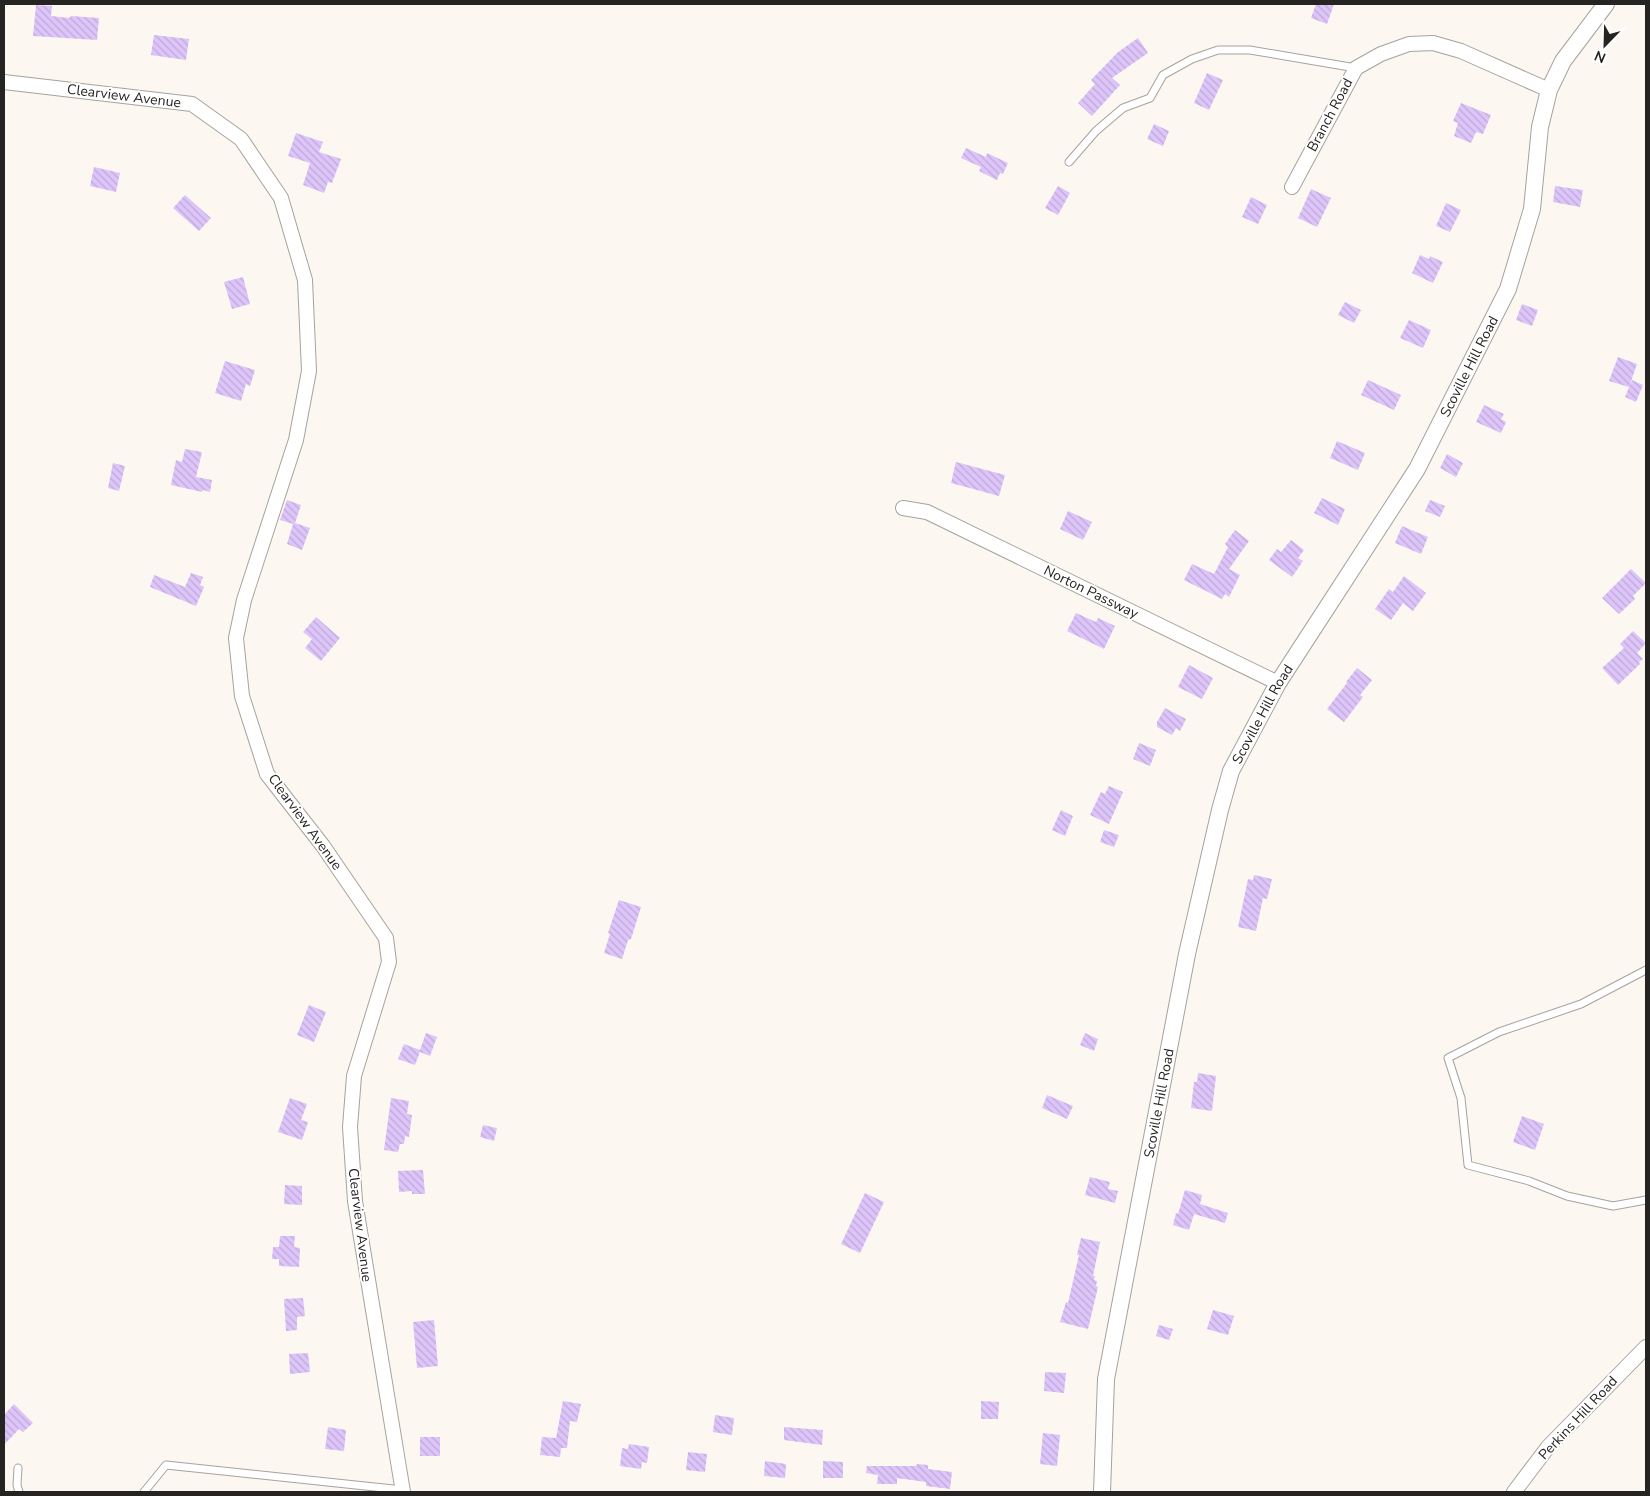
<svg xmlns="http://www.w3.org/2000/svg" width="1650" height="1496" font-family="'Nunito Sans',sans-serif">
	<style>
		.building { fill: url(#building-back-hatch) }
		.lines { fill: none; stroke-linecap: round; stroke-linejoin: round }
		.service-casing { stroke: #a7a29d; stroke-width: 9 }
		.minor-casing { stroke: #a7a29d; stroke-width: 16 }
		.tertiary-casing { stroke: #a7a29d; stroke-width: 18 }
		.service { stroke: #fff; stroke-width: 7 }
		.minor { stroke: #fff; stroke-width: 14 }
		.tertiary { stroke: #fff; stroke-width: 16 }
		.labels { text-anchor: middle; dominant-baseline: central; stroke-width: 4; stroke-linejoin: round; paint-order: stroke }
		.street-label { font-size: 14px; fill: #262422; stroke: #fff }
	</style>
	<defs>
		<pattern id="building-back-hatch" width="6" height="6" patternUnits="userSpaceOnUse" patternTransform="scale(1.25)"><rect width="6" height="6" fill="#ddc5fa"/><path d="M-1 5l2 2M0 0l6 6M5-1l2 2" fill="none" stroke="#bea9d6"/></pattern>
	</defs>
	<rect width="100%" height="100%" fill="#fdf7f2"/>
	<path class="building" d="M1316 4H1334L1327 24 1311 18Z
		M36 5 52 6 51 16 69 18 71 16 99 18 97 40 33 36Z
		M154 35 189 39 186 60 151 55Z
		M1138 38 1148 53 1112 78 1120 85 1092 116 1078 103 1095 84 1091 80 1118 52Z
		M1207 73 1223 80 1209 110 1194 103Z
		M1461 103 1491 115 1483 134 1476 132 1471 143 1454 136 1458 123 1453 121Z
		M1154 124 1169 131 1163 146 1147 139Z
		M296 133 323 142 319 152 341 159 332 183 328 182 324 193 303 185 310 163 288 156Z
		M966 148 986 157 987 153 1008 163 1003 174 1000 173 997 180 979 171 981 167 961 158Z
		M94 167 120 173 116 192 90 186Z
		M1058 186 1070 193 1058 215 1045 208Z
		M1555 186 1583 190 1580 207 1553 202Z
		M1311 189 1331 198 1317 227 1298 218Z
		M185 195 211 218 199 231 173 208Z
		M1251 197 1267 205 1258 224 1242 217Z
		M1446 203 1461 210 1450 232 1436 226Z
		M1420 255 1429 259 1430 256 1443 262 1433 283 1412 273Z
		M243 277 250 304 232 309 224 282Z
		M1345 302 1361 310 1354 323 1338 315Z
		M1522 304 1538 310 1532 326 1516 320Z
		M1409 320 1431 330 1423 348 1400 338Z
		M1618 357 1637 364 1629 387 1609 381Z
		M225 361 255 370 250 386 246 384 241 401 215 393Z
		M1368 380 1401 395 1394 410 1361 395Z
		M1632 380 1643 385 1636 402 1625 397Z
		M1484 405 1504 414 1501 419 1506 422 1501 433 1476 422Z
		M1337 441 1365 453 1358 470 1330 458Z
		M185 449 202 452 196 477 212 480 210 492 203 490 202 492 171 485 176 460 182 462Z
		M1447 454 1463 463 1456 477 1440 468Z
		M956 462 1005 475 999 496 951 483Z
		M113 463 125 466 119 491 108 488Z
		M1322 498 1345 509 1338 525 1314 513Z
		M287 500 301 505 295 523 310 528 302 550 287 544 293 524 280 520Z
		M1430 500 1445 506 1440 517 1425 511Z
		M1068 511 1092 522 1083 540 1060 529Z
		M1402 526 1428 537 1421 554 1395 543Z
		M1235 530 1249 541 1229 569 1240 575 1229 597 1225 594 1222 599 1184 580 1192 564 1214 574 1228 547 1225 544Z
		M1291 540 1304 550 1298 558 1303 561 1292 577 1269 560 1277 549 1281 552Z
		M1631 569 1646 583 1633 596 1635 599 1619 614 1602 598Z
		M191 573 203 577 200 585 204 587 196 606 150 587 154 575 185 587Z
		M1404 576 1426 593 1413 611 1403 603 1391 620 1375 609 1389 589 1393 592Z
		M1076 613 1096 622 1098 618 1115 626 1104 649 1067 631Z
		M316 617 340 638 321 661 305 648 312 639 303 632Z
		M1633 631 1646 643 1637 653 1643 659 1639 662 1640 664 1618 685 1602 668 1624 648 1620 644Z
		M1189 665 1213 678 1202 699 1178 687Z
		M1357 668 1372 680 1360 695 1363 697 1344 722 1327 709 1347 683 1346 682Z
		M1165 708 1186 719 1180 731 1176 728 1172 735 1157 727V722Z
		M1139 743 1156 750 1150 766 1133 759Z
		M1109 786 1123 792 1109 824 1090 815 1101 792 1105 794Z
		M1061 810 1073 816 1065 836 1052 830Z
		M1104 830 1119 835 1114 847 1100 842Z
		M1254 875 1272 879 1267 899 1263 898 1256 931 1238 927 1248 879 1253 880Z
		M619 900 641 907 631 939 628 940 622 959 604 953 610 934 608 933Z
		M309 1005 326 1012 314 1042 297 1035Z
		M426 1033 437 1037 430 1056 420 1052 415 1065 398 1059 404 1044 420 1050Z
		M1085 1033 1098 1039 1094 1051 1080 1045Z
		M1198 1073 1216 1076 1212 1111 1191 1108 1194 1082H1197Z
		M1047 1095 1073 1106 1067 1119 1042 1108Z
		M290 1098 307 1104 301 1120 308 1122 302 1140 278 1132Z
		M391 1098 409 1101 407 1114 412 1115 409 1137 405 1136 404 1144H400L398 1152 384 1150Z
		M1522 1116 1544 1124 1535 1150 1513 1142Z
		M483 1125 497 1128 494 1141 480 1137Z
		M423 1170 425 1194H412V1191L399 1192 398 1171Z
		M1090 1177 1110 1182 1108 1189 1118 1191 1115 1203 1085 1195Z
		M285 1185 302 1186V1205L284 1204Z
		M1185 1190 1202 1195 1200 1204 1228 1213 1225 1223 1194 1214 1189 1230 1173 1225 1176 1213 1178 1214Z
		M865 1193 884 1202 860 1253 841 1244Z
		M280 1236H295L294 1247 300 1248 299 1267 279 1266V1259H272L273 1247H279Z
		M1081 1238 1100 1242 1093 1276H1095L1094 1280 1097 1281 1096 1286 1098 1287 1088 1329 1060 1322 1066 1302 1068 1303 1079 1255H1077Z
		M303 1298 305 1316 297 1317V1330L286 1331 284 1299Z
		M1213 1310 1234 1316 1228 1335 1207 1329Z
		M434 1320 438 1366 417 1368 413 1322Z
		M1159 1325 1173 1329 1169 1340 1156 1336Z
		M308 1353 310 1372 290 1374 289 1354Z
		M1045 1372 1066 1373 1064 1393 1044 1391Z
		M563 1401 581 1404 577 1422 570 1421 567 1448H561L560 1457 540 1455 542 1437 556 1438Z
		M981 1401 999 1402 998 1419H981Z
		M14 1404 33 1423 23 1432 19 1429 4 1445V1415Z
		M715 1415 734 1418 732 1435 713 1432Z
		M328 1427 346 1430 344 1451 325 1449Z
		M784 1427 823 1430 822 1445 784 1440Z
		M1043 1433 1060 1435 1057 1466 1040 1464Z
		M420 1437H440V1456H420Z
		M629 1444 649 1447 647 1463 642 1462 641 1469 620 1466 622 1448 628 1449Z
		M688 1452 707 1454 705 1472 686 1470Z
		M765 1461 786 1464 785 1478 764 1476Z
		M823 1461 843 1462V1478H823Z
		M917 1464 928 1465V1469L952 1472 950 1489 926 1486V1482L897 1478V1484H877L878 1475 866 1473 867 1466H916Z"/>
	<g class="lines">
		<g class="service-casing">
			<path id="service" d="M1069 162 1096 131 1123 108 1150 98 1163 75 1192 59 1218 50H1250L1356 68
				M1646 970 1581 1004 1499 1032 1448 1058 1461 1098 1468 1165 1529 1181 1567 1196 1613 1206 1646 1200
				M18 1468 17 1485 19 1492
				M144 1492 166 1465 403 1490"/>
		</g>
		<g class="minor-casing">
			<path id="minor" d="M4 82 192 104 241 139 281 198 305 280 309 371 296 440 244 600 236 638 242 696 267 774 323 846 386 938 389 962 354 1076 350 1127 355 1201 403 1492
				M1292 187 1356 68 1381 54 1409 44 1433 43 1461 51 1549 90
				M903 508 927 512 1278 683
				M1514 1492 1548 1447 1646 1347"/>
		</g>
		<g class="tertiary-casing">
			<g id="tertiary">
				<path id="s1" d="M1102 1492 1106 1379 1187 954 1220 810 1231 771 1278 683 1417 469 1508 289 1532 209 1540 127 1549 90 1563 61 1606 4"/>
			</g>
		</g>
		<use href="#service" class="service"/>
		<use href="#minor" class="minor"/>
		<use href="#tertiary" class="tertiary"/>
	</g>
	<g class="labels">
		<g class="street-label">
			<text transform="translate(124 96) rotate(7)">Clearview Avenue</text>
			<text transform="translate(1330 115) rotate(-62)">Branch Road</text>
			<text stroke="none"><textPath href="#s1" startOffset="1204">Scoville Hill Road</textPath></text>
			<text transform="translate(1091 592) rotate(26)">Norton Passway</text>
			<text stroke="none"><textPath href="#s1" startOffset="799">Scoville Hill Road</textPath></text>
			<text transform="translate(305 822) rotate(54)">Clearview Avenue</text>
			<text stroke="none"><textPath href="#s1" startOffset="394">Scoville Hill Road</textPath></text>
			<text transform="translate(360 1225) rotate(83)">Clearview Avenue</text>
			<text transform="translate(1578 1418) rotate(-47)">Perkins Hill Road</text>
		</g>
	</g>
	<rect width="1650" height="1496" fill="none" stroke="#262422" stroke-width="10"/>
	<g transform="translate(1605 45) rotate(203)" stroke="#ffffff" stroke-width="4" paint-order="stroke">
	<path d="M0-4L9 19L0 12L-9 19Z" fill="#262422"/>
	<text y="-8" font-size="14" font-weight="bold" text-anchor="middle" fill="#262422">N</text>
	</g>
</svg>
